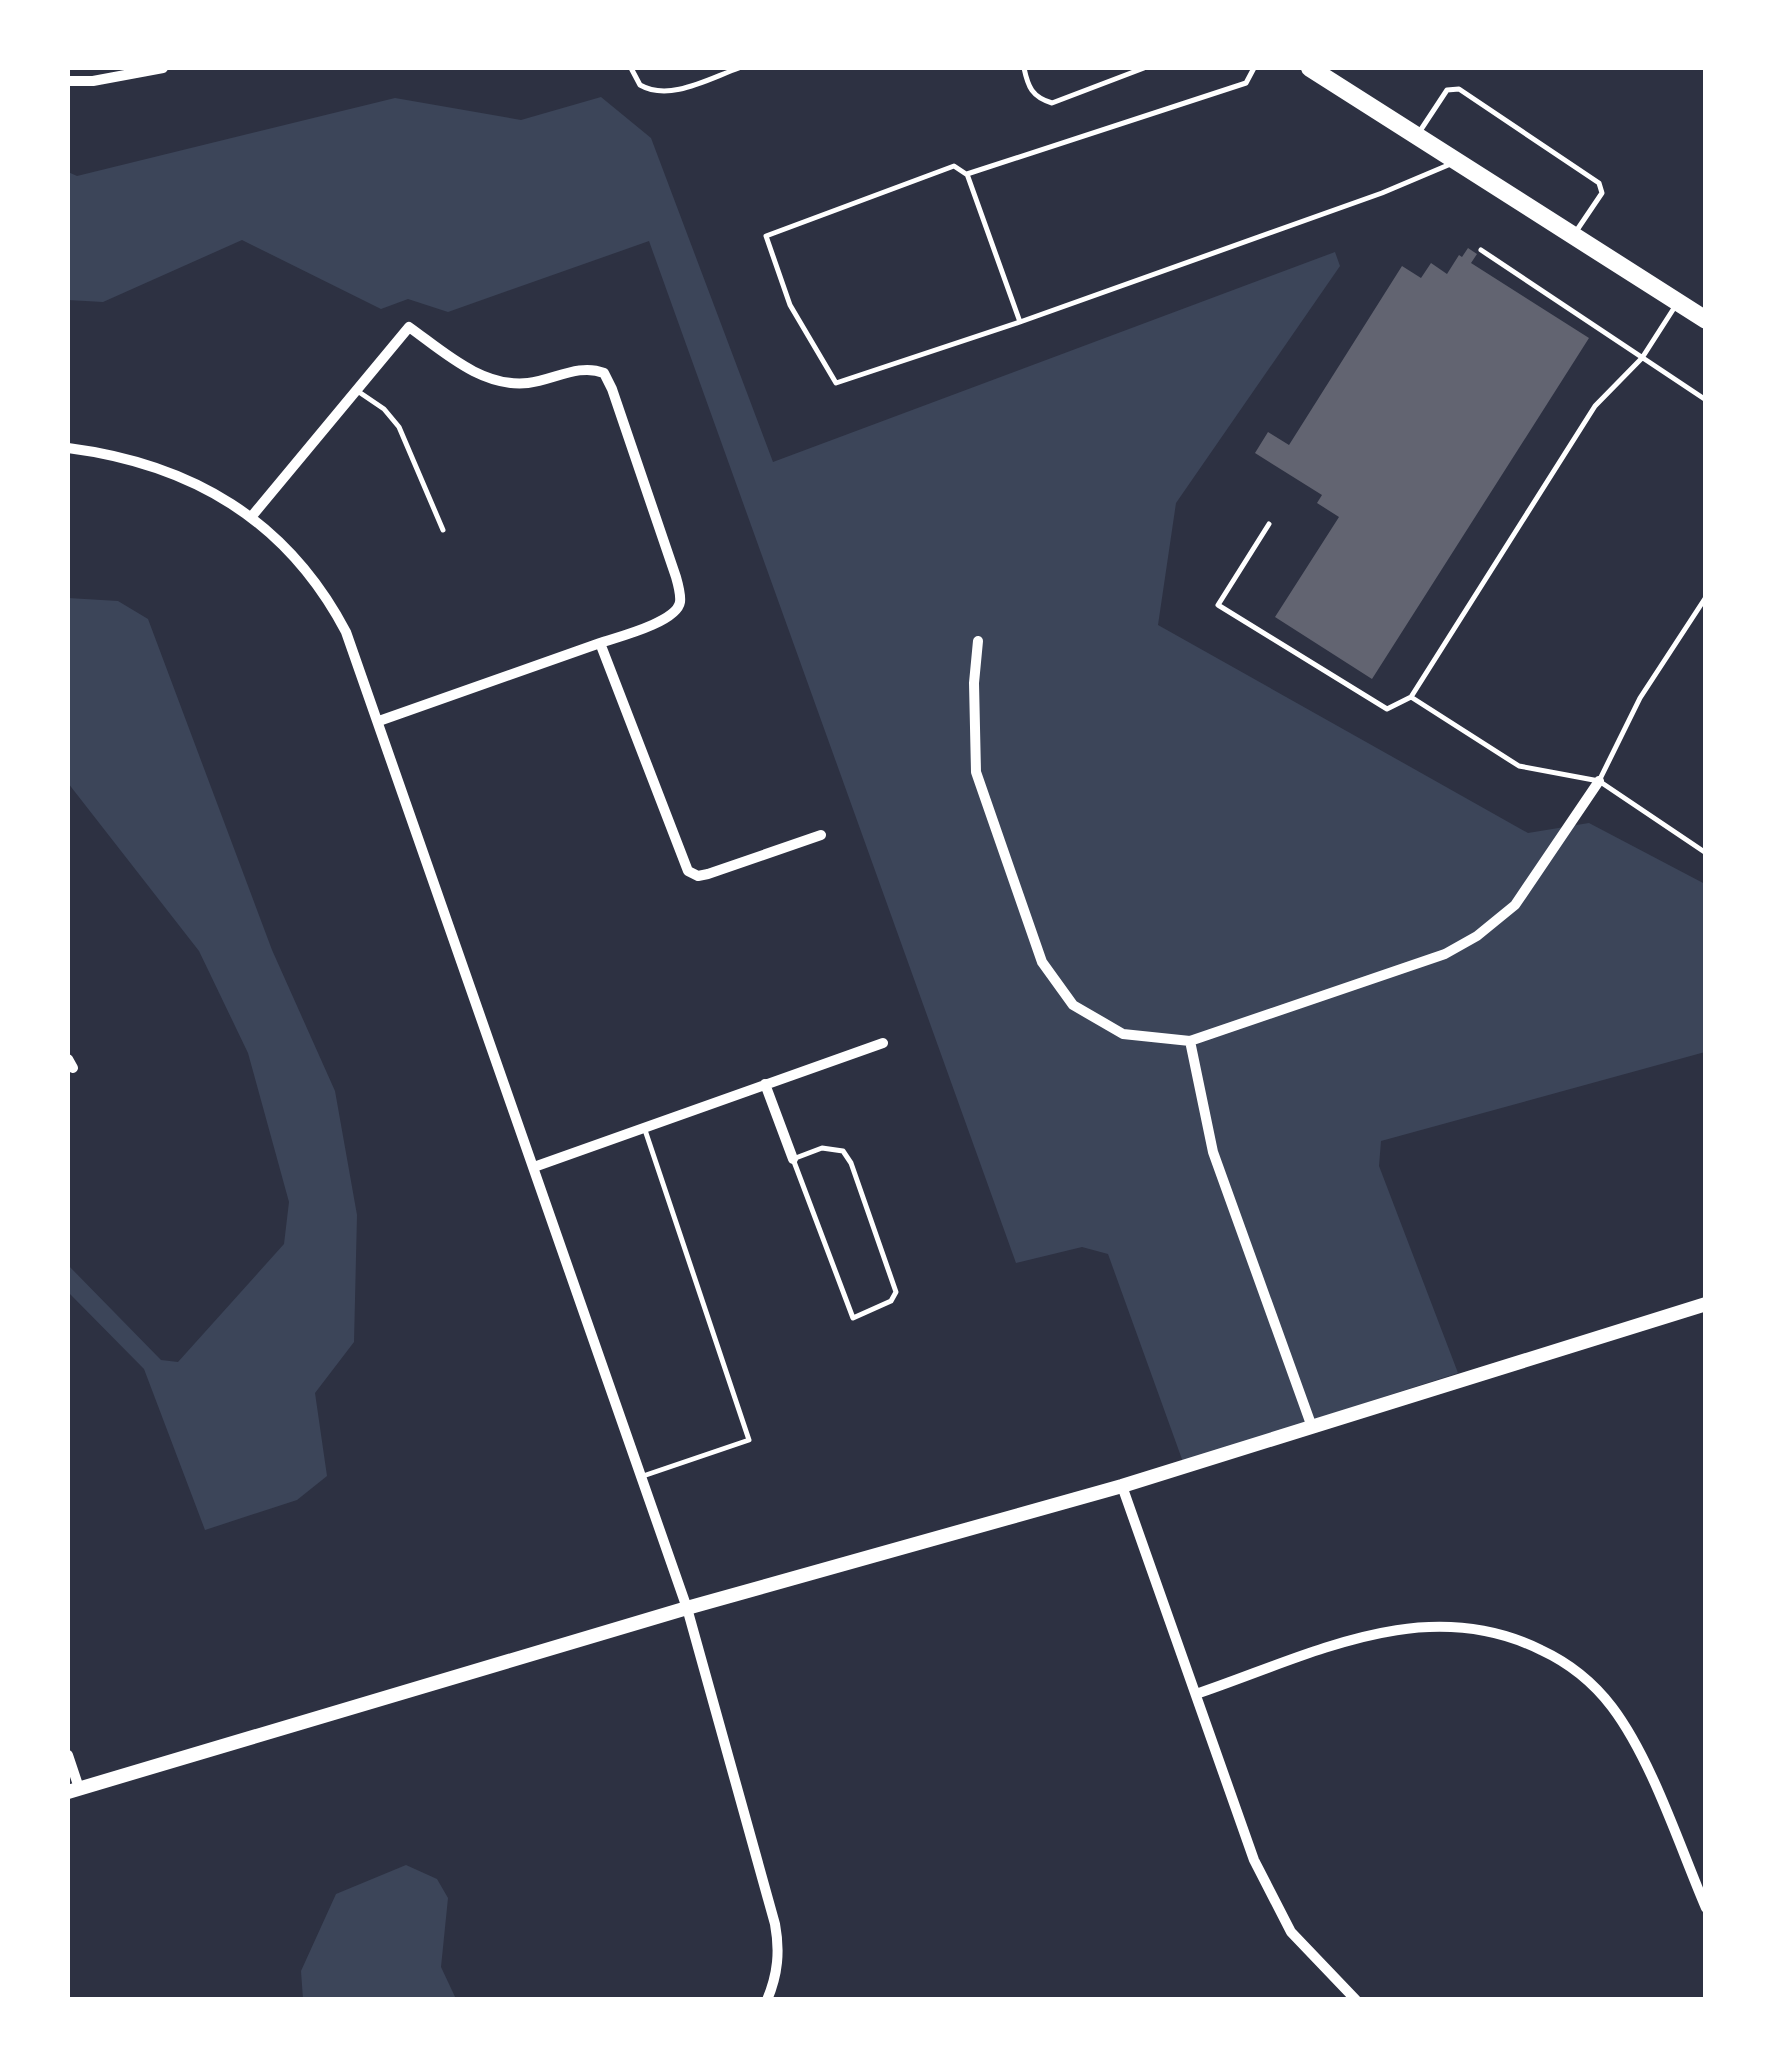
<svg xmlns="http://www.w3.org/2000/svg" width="1773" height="2067" font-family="'Varela Round',sans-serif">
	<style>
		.green { fill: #3c4559 }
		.building { fill: #626471 }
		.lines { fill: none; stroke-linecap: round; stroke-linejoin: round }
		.service { stroke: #fff; stroke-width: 5 }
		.minor { stroke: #fff; stroke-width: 10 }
		.tertiary { stroke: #fff; stroke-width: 14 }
		.primary { stroke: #fff; stroke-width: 18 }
	</style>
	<rect width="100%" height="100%" fill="#2d3142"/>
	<path class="green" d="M601 97 651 138 773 462 1335 252 1340 266 1176 503 1158 625 1528 833 1589 823 1705 884V1052L1381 1141 1379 1166 1458 1373 1183 1462 1108 1254 1082 1247 1016 1263 649 241 448 312 408 299 381 309 242 240 103 302 68 300V172L77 176 395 98 521 120Z
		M68 598 118 601 148 619 272 950 335 1091 357 1215 354 1342 315 1393 327 1476 297 1500 205 1530 144 1369 68 1292V1265L161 1360 178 1362 284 1244 289 1202 248 1053 199 951 68 783Z
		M406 1865 437 1879 448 1898 441 1967 456 1999H303L301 1971 336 1894Z"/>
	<path class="building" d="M1468 248 1477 254 1471 263 1589 338 1372 679 1275 617 1339 517 1317 503 1322 495 1255 453 1268 432 1289 445 1402 266 1421 278 1431 263 1447 274 1459 255 1462 257Z"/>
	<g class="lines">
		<path class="service" d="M631 68 640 85C670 102 710 78 739 68
			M1024 68C1028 87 1032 97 1052 103L1144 68
			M1254 68 1246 83 967 174 1020 322 1382 193 1453 163
			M1418 134 1447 90 1459 89 1599 183 1602 193 1577 230
			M966 174 954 166 766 236 790 305 836 383 1020 322
			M1481 250 1706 400
			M1676 305 1642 358 1595 406 1411 697 1519 766 1599 781 1706 853
			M356 390 384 409 399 427 443 530
			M1269 524 1218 605 1387 709 1411 697
			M1599 781 1640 698 1706 597
			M822 1148 843 1151 851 1163 896 1292 891 1301 853 1318 793 1159Z
			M643 1476 749 1440 645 1130"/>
		<path class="minor" d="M68 81H93L163 68
			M68 448C192 464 287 520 346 632L687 1608 775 1924C780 1951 778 1974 767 2000
			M252 516 409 327C444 352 482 388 528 383 554 380 579 363 604 373L612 389 676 577C678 584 681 595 680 602 677 622 618 637 600 643
			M978 641 974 683 976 772 1042 962 1073 1005 1123 1034 1190 1041 1213 1152 1312 1427
			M379 721 600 643 688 871 698 876 708 874 821 835
			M1190 1041 1445 954 1477 936 1515 905 1599 781
			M68 1059 73 1068
			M765 1084 793 1159
			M534 1167 883 1043
			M1122 1486 1254 1860 1291 1932 1356 2000
			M1196 1694C1309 1656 1424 1592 1541 1650 1569 1663 1593 1682 1612 1707 1652 1760 1679 1845 1706 1908
			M68 1755 79 1788"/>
		<path class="tertiary" d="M68 1792 687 1608 1122 1486 1706 1304"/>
		<path class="primary" d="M1310 68 1706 320"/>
	</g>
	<rect width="1773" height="2067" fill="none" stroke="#ffffff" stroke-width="140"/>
</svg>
